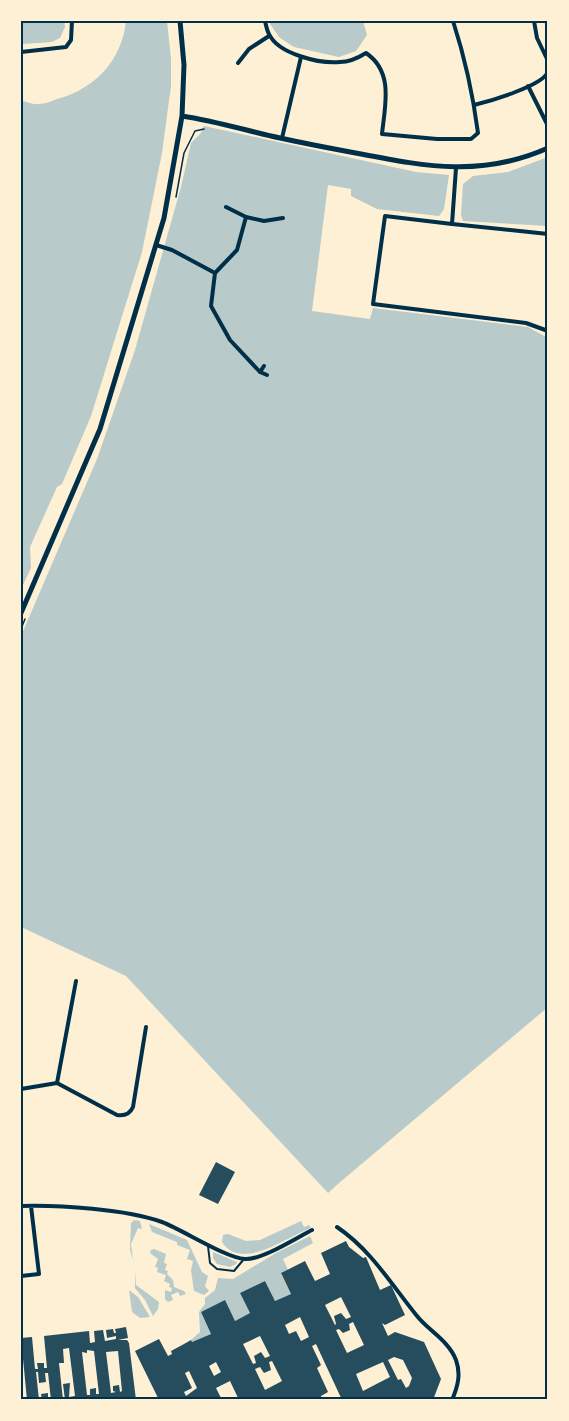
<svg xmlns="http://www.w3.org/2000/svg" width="569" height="1421" font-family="'Varela Round',sans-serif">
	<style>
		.green { fill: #b9caca }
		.building { fill: #264d5e; fill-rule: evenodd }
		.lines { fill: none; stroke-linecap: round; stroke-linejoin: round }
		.path { stroke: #003049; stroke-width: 1.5 }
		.service { stroke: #003049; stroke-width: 2 }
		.minor { stroke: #003049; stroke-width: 4 }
		.tertiary { stroke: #003049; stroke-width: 5 }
		.neatline { fill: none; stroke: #003049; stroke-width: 2 }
	</style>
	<rect width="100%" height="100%" fill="#fdf0d5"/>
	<path class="green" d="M21 21H64L65 27 60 38 52 42 23 44 21 43Z
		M126 21H167L171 59V86L162 153 142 252 91 416 62 484 57 487 30 547 31 568 21 589V100C26 102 34 105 39 104 45 104 52 101 57 99 95 89 122 60 126 21Z
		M270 21H363L367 35 356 51 339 57 294 47 280 38 270 24Z
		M204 126 416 172 449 175 444 209 439 216 377 209 351 196V189L328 185 312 311 370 319 373 308 528 327 548 338V1007L339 1183 328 1193 126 976 21 927V636L97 459 135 350 181 187 191 143 201 133Z
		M548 157V226L463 221 461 215 463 184 473 176 508 172Z
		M134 1220 140 1221 142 1229 138 1228 131 1244 133 1260 130 1250 131 1223Z
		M301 1221 304 1227 309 1225 311 1228C286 1237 242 1272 222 1242L223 1235 228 1234 246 1241 260 1240Z
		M149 1224 187 1240 202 1272 208 1276 205 1286 209 1291 204 1295 194 1291 191 1270 193 1261 187 1259 190 1250 177 1245V1242L152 1232Z
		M310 1236 313 1243 283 1259 288 1270 281 1274 291 1294 275 1301 265 1281 240 1293 250 1313 235 1321 224 1301 201 1312 211 1334 192 1342 191 1340 200 1332 199 1312 205 1304V1298L215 1290 218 1278 233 1279 276 1253Z
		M154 1249 166 1254 164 1263 167 1264 165 1270 168 1271 167 1274 173 1280 174 1287 184 1291 186 1294 180 1296 178 1292 171 1295 173 1300 168 1302 165 1299V1290L171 1292 172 1288 169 1287 170 1284 164 1281 166 1275 157 1272 158 1268 155 1267 158 1259 150 1253 151 1250Z
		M213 1252 237 1262 236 1264 230 1267 217 1264 213 1258Z
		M135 1271 136 1285 159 1302 158 1309 153 1316 145 1300 135 1288Z
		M129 1290 138 1297 150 1317 140 1318 132 1312Z"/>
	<path class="building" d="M216 1162 235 1172 218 1204 199 1195Z
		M346 1241 349 1247 363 1258 366 1257 380 1290 391 1285 405 1315 385 1325 382 1323 388 1336 395 1332 424 1342 441 1379 433 1400H342L316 1344 312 1346 321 1365 317 1368 328 1392 321 1396 322 1400H239L230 1381 216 1388 222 1400H159L135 1351 159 1339 168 1356 172 1354 171 1351 184 1344 191 1340 192 1342 211 1334 201 1312 225 1300 235 1321 250 1313 240 1293 265 1281 275 1301 291 1294 281 1273 305 1261 315 1281 330 1274 321 1253ZM341 1297 351 1317 346 1319 341 1313 334 1316 336 1324 335 1325 325 1305ZM300 1317 309 1337 301 1341 296 1331 289 1334 285 1325ZM353 1322 364 1345 347 1353 336 1330 339 1329 343 1333 350 1330 349 1324ZM260 1336 270 1356 265 1358 261 1352 254 1356 256 1363 253 1364 243 1344ZM394 1357 403 1360 412 1378 409 1386 406 1388 401 1379 398 1380 388 1360ZM272 1361 282 1381 265 1390 255 1369 260 1367 264 1373 271 1370 269 1362ZM216 1362 221 1372 214 1376 209 1366ZM383 1362 390 1377 363 1391 356 1374ZM189 1371 197 1388 186 1396 184 1392 192 1388 185 1373Z
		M126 1327 128 1338 118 1340H127L129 1343 136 1400H123V1398L111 1400H65L63 1384 70 1383 69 1397 75 1396 69 1348 63 1349 64 1363H59L63 1400H51L48 1373H45L46 1382 39 1383 38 1372H36L39 1400H27L21 1338 32 1337 35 1369H38L37 1363H44V1368H47L44 1336 89 1331 90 1343 95 1342 94 1331 103 1330 105 1341 116 1339V1336L107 1338 106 1330 113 1329 114 1333H116L115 1329ZM87 1350 94 1351 99 1394H96V1388L90 1389V1395H87L82 1352 87 1353ZM118 1351 122 1391 120 1392 119 1385 113 1386V1391L116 1392 111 1393 106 1352Z
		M48 1393V1398L42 1400 41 1394Z"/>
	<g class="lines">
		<path class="path" d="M176 197 184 153 195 131 204 129
			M21 629 25 619"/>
		<path class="service" d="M208 1246 210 1263 217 1269 234 1271 244 1259"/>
		<path class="minor" d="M265 21C266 25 267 31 269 34 278 54 320 64 340 62 350 62 358 58 366 53 394 72 385 105 382 134L437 139H471L478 133C473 95 465 58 453 21
			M534 21 537 38 548 61
			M21 52 66 47 71 40 72 21
			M238 63 249 49 269 36
			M528 86 548 126
			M474 105C490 101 542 86 548 72
			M282 138 301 57
			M456 168 452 224 548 234
			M226 207 246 217 237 250 215 273 211 306 230 340 260 372 267 375
			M246 217 264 221 283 218
			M452 224 385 216 373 304 526 323 548 331
			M156 245 172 250 215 273
			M260 372 264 366
			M57 1083 76 981
			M21 1089 57 1083 117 1115C124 1116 130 1114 133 1107L146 1027
			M21 1206C59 1205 126 1209 162 1222 183 1230 226 1258 245 1259 262 1260 296 1238 312 1230
			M337 1227C371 1250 391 1284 417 1316 429 1331 449 1341 456 1360 461 1374 458 1386 452 1400
			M21 1276 39 1274 31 1206"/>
		<path class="tertiary" d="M182 116C215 121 248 131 280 138 307 144 334 149 361 154 428 167 483 177 548 148
			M21 613 100 429 164 218 182 116 184 65 180 21"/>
	</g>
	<rect width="569" height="1421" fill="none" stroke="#fdf0d5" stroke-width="45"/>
	<rect x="22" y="22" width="524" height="1376" class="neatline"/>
</svg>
